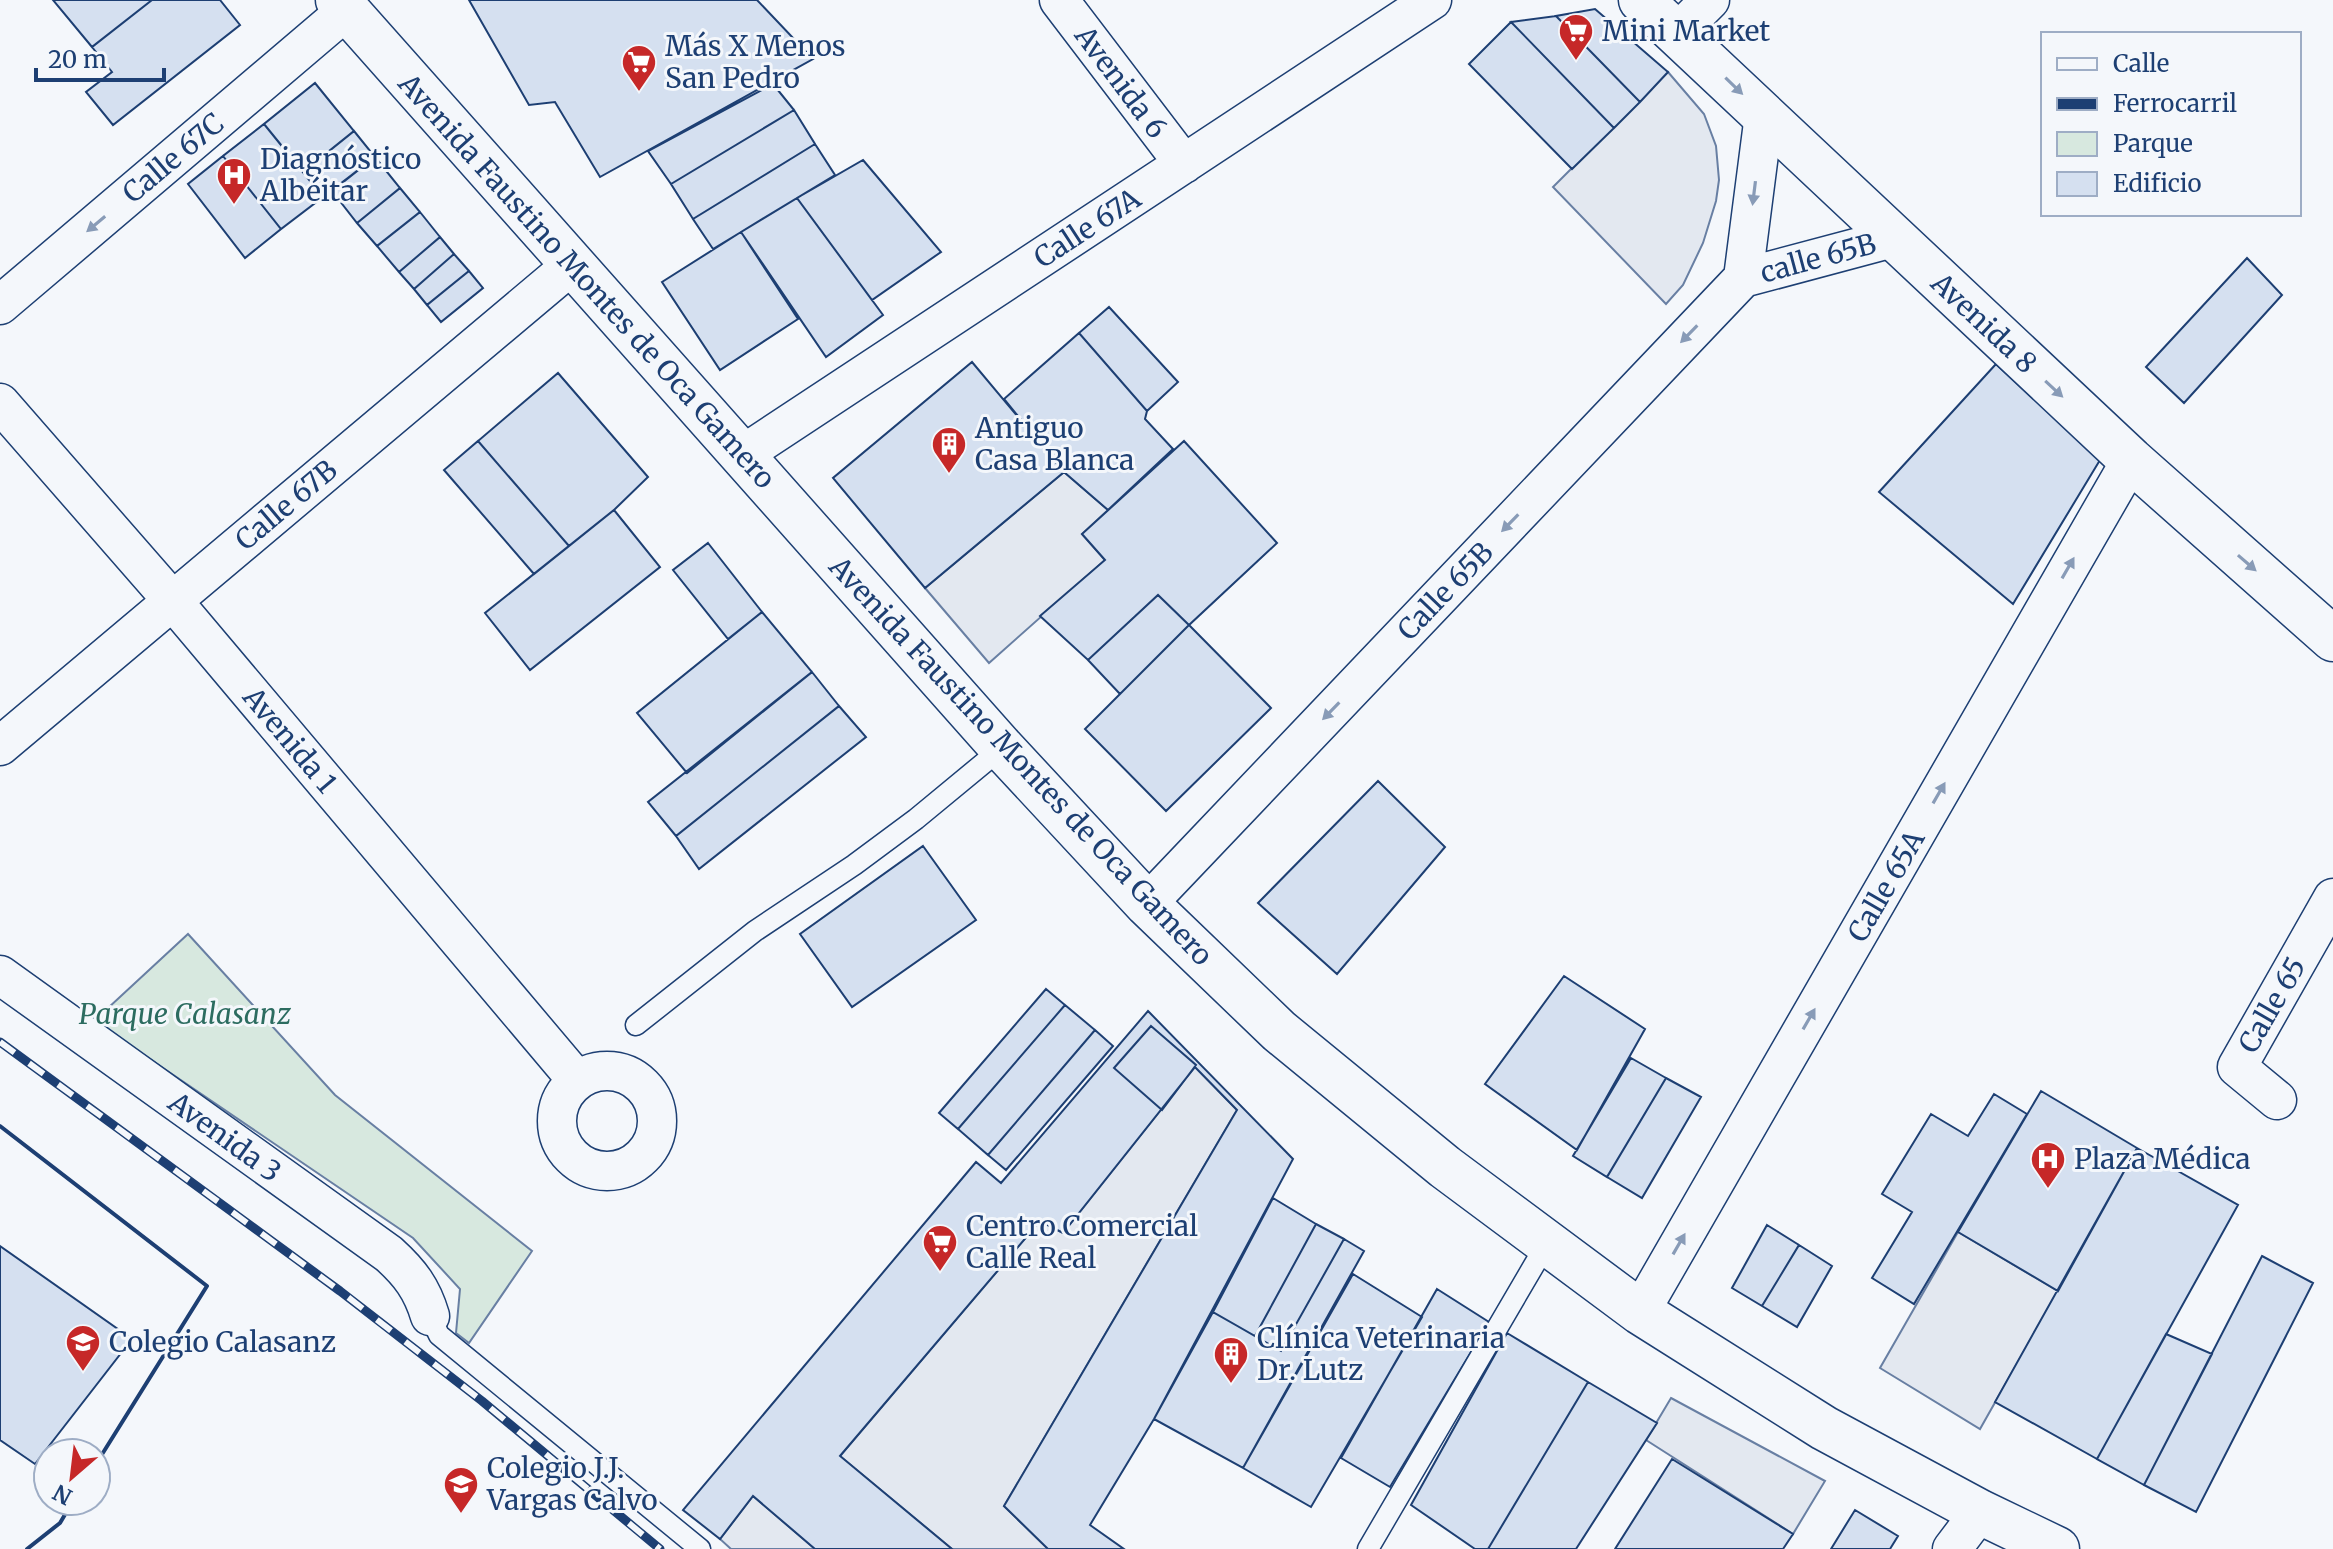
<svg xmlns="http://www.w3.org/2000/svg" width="2333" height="1549" font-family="Merriweather,serif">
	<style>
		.green { fill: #d7e8df; stroke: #687fa3; stroke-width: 2 }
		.parking { fill: #e3e8f0; stroke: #687fa3; stroke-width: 2 }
		.building { fill: #d5e0f0; stroke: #1d3f73; stroke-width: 2 }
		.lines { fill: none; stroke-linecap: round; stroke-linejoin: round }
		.lane-casing { stroke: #1d3f73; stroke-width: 23 }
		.street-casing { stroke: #1d3f73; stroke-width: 41 }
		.secondary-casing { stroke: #1d3f73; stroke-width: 47 }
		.highway-casing { stroke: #1d3f73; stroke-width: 47 }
		.lane { stroke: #f4f7fb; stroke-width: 20 }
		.street { stroke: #f4f7fb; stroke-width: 38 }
		.secondary { stroke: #f4f7fb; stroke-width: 44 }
		.highway { stroke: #f4f7fb; stroke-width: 44 }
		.rail-casing { stroke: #1d3f73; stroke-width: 9 }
		.rail { stroke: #f4f7fb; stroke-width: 6; stroke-dasharray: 18; stroke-linecap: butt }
		.wall { stroke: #1d3f73; stroke-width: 4 }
		.oneway { fill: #889bb7 }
		.labels { text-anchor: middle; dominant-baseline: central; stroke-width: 6; stroke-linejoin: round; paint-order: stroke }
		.poi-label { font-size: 28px; fill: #1d3f73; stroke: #f4f7fb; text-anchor: start }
		.street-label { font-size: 28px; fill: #1d3f73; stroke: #f4f7fb }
		.park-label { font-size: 28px; font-style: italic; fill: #2c6c60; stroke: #f4f7fb }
	</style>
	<rect width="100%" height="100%" fill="#f4f7fb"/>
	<path class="green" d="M188 934 335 1095 532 1251 469 1343 456 1333 460 1289 413 1238 94 1021Z"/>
	<path class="parking" d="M1668 72 1704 114 1716 146 1719 180 1716 201 1703 243 1683 285 1666 304 1553 187Z
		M1064 472 1108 510 1082 534 1105 560 989 663 925 588Z
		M1195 1067 1237 1110 1004 1506 1048 1549H952L840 1456 1040 1221 1063 1233Z
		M1958 1232 2058 1291 1980 1429 1880 1368Z
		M1671 1398 1825 1481 1793 1534 1646 1440Z
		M753 1496 815 1549H731L720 1539Z"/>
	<path class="building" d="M53 0H152L92 47Z
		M152 0H220L240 25 113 125 86 92 112 72 92 47Z
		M469 0H757L813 59 600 177 555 102 529 105Z
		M1595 9 1668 72 1640 102 1556 16Z
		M1556 16 1640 102 1614 128 1511 22Z
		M1511 22 1614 128 1572 169 1469 64Z
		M315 83 354 131 303 172 264 124Z
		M773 84 794 110 671 184 648 151Z
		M794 110 815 144 693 219 671 184Z
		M264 124 323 197 281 229 223 156Z
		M354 131 375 157 323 197 303 172Z
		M815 144 835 175 713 249 693 219Z
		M223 156 281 229 245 258 188 184Z
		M375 157 400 188 357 223 332 191Z
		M863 160 941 252 872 300 797 198Z
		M400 188 420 212 377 246 357 223Z
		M797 198 883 315 826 357 741 232Z
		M420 212 440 237 399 272 377 246Z
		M741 232 798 319 720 370 662 282Z
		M440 237 454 254 414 289 399 272Z
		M454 254 469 271 427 305 414 289Z
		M2247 258 2282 295 2184 403 2146 367Z
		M469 271 483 288 441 322 427 305Z
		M1109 307 1178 382 1147 411 1079 333Z
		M1079 333 1147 411 1145 419 1173 449 1108 510 1064 472 1004 399Z
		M972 362 1064 472 925 588 833 478Z
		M1996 364 2100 460 2013 604 1879 492Z
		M558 373 648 477 614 510 569 546 478 441Z
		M478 441 569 546 534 574 444 470Z
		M1184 441 1277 543 1189 625 1158 595 1088 660 1040 616 1105 560 1082 534Z
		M614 510 660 567 530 670 485 613Z
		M708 543 762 612 728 639 673 570Z
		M1158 595 1189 625 1120 694 1088 660Z
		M762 612 812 672 687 773 637 713Z
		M1189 625 1271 708 1166 811 1085 729Z
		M812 672 839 706 676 836 648 802Z
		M839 706 866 737 699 869 676 836Z
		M1378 781 1445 847 1337 974 1258 903Z
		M923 846 976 920 852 1007 800 934Z
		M1564 976 1645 1029 1577 1150 1485 1084Z
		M1046 989 1065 1005 958 1129 939 1113Z
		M1065 1005 1095 1030 988 1155 958 1129Z
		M1148 1011 1293 1159 1154 1419 1090 1525 1124 1549H1048L1004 1506 1237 1110 1195 1067 1063 1233 1040 1221 840 1456 952 1549H815L753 1496 720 1539 683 1510 976 1162 1001 1183Z
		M1151 1026 1196 1065 1162 1110 1114 1068Z
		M1095 1030 1113 1046 1006 1170 988 1155Z
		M1631 1058 1666 1078 1607 1177 1573 1156Z
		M1666 1078 1701 1097 1642 1198 1607 1177Z
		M2041 1091 2137 1148 2058 1291 1958 1232Z
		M1994 1094 2027 1114 1914 1304 1872 1278 1912 1212 1882 1194 1931 1114 1968 1136Z
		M2137 1148 2238 1205 2097 1459 1995 1402Z
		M1273 1198 1316 1224 1255 1336 1213 1312Z
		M1316 1224 1344 1239 1281 1351 1255 1336Z
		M1767 1225 1799 1245 1762 1306 1732 1288Z
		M1344 1239 1364 1251 1243 1468 1154 1419 1213 1312 1281 1351Z
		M1799 1245 1832 1266 1797 1327 1762 1306Z
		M0 1246 132 1339 35 1464 0 1440Z
		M2262 1256 2313 1283 2196 1512 2144 1485Z
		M1353 1274 1422 1317 1311 1507 1243 1468Z
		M1437 1289 1489 1322 1390 1487 1341 1458Z
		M1507 1333 1588 1382 1488 1549H1475L1411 1505Z
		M2166 1334 2212 1354 2144 1485 2097 1459Z
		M1588 1382 1657 1423 1576 1549H1488Z
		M1672 1459 1793 1534 1783 1549H1615Z
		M1855 1510 1898 1536 1890 1549H1831Z"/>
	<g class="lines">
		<g class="lane-casing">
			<path id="lane" d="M636 1025 755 931 854 865 916 819 1002 748
				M430 1316 439 1335 700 1549
				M1368 1549 1547 1243"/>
		</g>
		<g class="street-casing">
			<path id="street" d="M1059 0 1184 164
				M1678 32 1710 0
				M1743 278 1764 115
				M1743 278 1893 238
				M0 305 347 10
				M0 403 172 600 576 1079
				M742 455 1432 0
				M0 746 573 264
				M1147 904 1743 278
				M0 975 389 1254C410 1273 422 1289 430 1316
				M557 1121a50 50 0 1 1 100 0a50 50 0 1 1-100 0Z
				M2277 1100 2237 1067 2333 898
				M1640 1312 2131 460
				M1952 1549 1980 1512"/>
		</g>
		<g class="secondary-casing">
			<path id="secondary" d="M1641 0 2131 460 2333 639"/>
		</g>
		<g class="highway-casing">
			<path id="highway" d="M338 0 1002 748 1147 904 1279 1031 1445 1167 1640 1312 1824 1428 1980 1512 2057 1549"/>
		</g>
		<use href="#lane" class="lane"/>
		<use href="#street" class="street"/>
		<use href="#secondary" class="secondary"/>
		<use href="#highway" class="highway"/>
		<g class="rail-casing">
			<path id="rail" d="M0 1042 340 1291 482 1401 660 1549"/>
		</g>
		<use href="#rail" class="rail"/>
		<path class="wall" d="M0 1126 207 1286 96 1464
			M27 1549 60 1523 73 1501"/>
	</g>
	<defs><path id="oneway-solid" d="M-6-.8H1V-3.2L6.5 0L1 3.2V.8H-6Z" transform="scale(2)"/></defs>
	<g class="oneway">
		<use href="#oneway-solid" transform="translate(1734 86) rotate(44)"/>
		<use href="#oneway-solid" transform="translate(1754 193) rotate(97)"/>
		<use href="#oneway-solid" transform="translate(96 224) rotate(140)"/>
		<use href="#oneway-solid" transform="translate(1689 334) rotate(134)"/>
		<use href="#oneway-solid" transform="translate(2054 389) rotate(43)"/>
		<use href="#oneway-solid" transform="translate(1510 523) rotate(134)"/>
		<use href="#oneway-solid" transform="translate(2247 563) rotate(41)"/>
		<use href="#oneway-solid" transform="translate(2068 568) rotate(-60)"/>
		<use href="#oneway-solid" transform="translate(1331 711) rotate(134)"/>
		<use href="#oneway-solid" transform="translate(1939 793) rotate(-60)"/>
		<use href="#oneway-solid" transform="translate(1809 1019) rotate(-60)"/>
		<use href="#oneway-solid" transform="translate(1679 1244) rotate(-60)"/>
	</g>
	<defs>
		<g id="supermarket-pin" transform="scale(1.8)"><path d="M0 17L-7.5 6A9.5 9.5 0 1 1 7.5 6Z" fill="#c62828" stroke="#f4f7fb"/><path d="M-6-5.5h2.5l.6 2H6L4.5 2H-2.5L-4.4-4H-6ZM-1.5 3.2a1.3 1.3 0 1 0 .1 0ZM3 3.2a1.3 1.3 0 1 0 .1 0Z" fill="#fff"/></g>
		<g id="hospital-pin" transform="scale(1.8)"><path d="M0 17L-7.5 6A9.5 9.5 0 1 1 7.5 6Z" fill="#c62828" stroke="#f4f7fb"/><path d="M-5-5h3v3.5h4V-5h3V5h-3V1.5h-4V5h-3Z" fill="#fff"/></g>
		<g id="building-pin" transform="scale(1.8)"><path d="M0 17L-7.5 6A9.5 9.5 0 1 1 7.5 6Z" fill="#c62828" stroke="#f4f7fb"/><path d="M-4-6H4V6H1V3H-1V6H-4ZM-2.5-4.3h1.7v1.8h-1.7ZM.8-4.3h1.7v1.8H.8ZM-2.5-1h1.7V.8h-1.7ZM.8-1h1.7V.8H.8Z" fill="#fff"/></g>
		<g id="school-pin" transform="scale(1.8)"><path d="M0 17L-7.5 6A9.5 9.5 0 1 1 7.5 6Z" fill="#c62828" stroke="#f4f7fb"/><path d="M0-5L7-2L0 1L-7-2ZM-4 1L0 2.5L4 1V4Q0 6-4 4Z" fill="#fff"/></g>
	</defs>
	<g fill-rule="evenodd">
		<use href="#supermarket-pin" x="1576" y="31"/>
		<use href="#supermarket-pin" x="639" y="62"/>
		<use href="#hospital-pin" x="234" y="175"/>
		<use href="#building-pin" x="949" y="444"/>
		<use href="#hospital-pin" x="2048" y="1159"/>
		<use href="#supermarket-pin" x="940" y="1242"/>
		<use href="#school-pin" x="83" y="1342"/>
		<use href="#building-pin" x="1231" y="1354"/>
		<use href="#school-pin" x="461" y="1484"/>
	</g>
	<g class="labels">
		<g class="poi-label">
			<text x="1602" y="31">Mini Market</text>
			<text x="665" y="46">Más X Menos<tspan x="665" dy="32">San Pedro</tspan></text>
			<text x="260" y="159">Diagnóstico<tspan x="260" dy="32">Albéitar</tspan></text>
			<text x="975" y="428">Antiguo<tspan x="975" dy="32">Casa Blanca</tspan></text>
			<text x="2074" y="1159">Plaza Médica</text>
			<text x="966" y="1226">Centro Comercial<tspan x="966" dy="32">Calle Real</tspan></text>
			<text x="1257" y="1338">Clínica Veterinaria<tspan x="1257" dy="32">Dr. Lutz</tspan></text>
			<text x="109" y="1342">Colegio Calasanz</text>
			<text x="487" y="1468">Colegio J.J.<tspan x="487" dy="32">Vargas Calvo</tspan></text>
		</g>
		<g class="street-label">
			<text transform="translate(1121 82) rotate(53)">Avenida 6</text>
			<text transform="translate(173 158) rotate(-40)">Calle 67C</text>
			<text transform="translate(1087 228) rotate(-33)">Calle 67A</text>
			<text transform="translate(1818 258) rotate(-15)">calle 65B</text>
			<text transform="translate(587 281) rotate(48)">Avenida Faustino Montes de Oca Gamero</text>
			<text transform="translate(1984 323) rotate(43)">Avenida 8</text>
			<text transform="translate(286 505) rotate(-40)">Calle 67B</text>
			<text transform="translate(1445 591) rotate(-46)">Calle 65B</text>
			<text transform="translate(290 740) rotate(50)">Avenida 1</text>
			<text transform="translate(1021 761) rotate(47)">Avenida Faustino Montes de Oca Gamero</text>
			<text transform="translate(1886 886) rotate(-60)">Calle 65A</text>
			<text transform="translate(2272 1005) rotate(-60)">Calle 65</text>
			<text transform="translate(225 1137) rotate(36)">Avenida 3</text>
		</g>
		<g class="park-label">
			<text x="185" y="1014">Parque Calasanz</text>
		</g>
	</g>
	<rect x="2041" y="32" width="260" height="184" fill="#f4f7fb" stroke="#9eadc5" stroke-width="2"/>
	<rect x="2057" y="58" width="40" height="12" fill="#f4f7fb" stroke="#9eadc5" stroke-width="2"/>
	<text x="2113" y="72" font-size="24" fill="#1d3f73">Calle</text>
	<rect x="2057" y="98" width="40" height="12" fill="#1d3f73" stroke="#9eadc5" stroke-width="2"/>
	<text x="2113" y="112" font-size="24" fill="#1d3f73">Ferrocarril</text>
	<rect x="2057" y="132" width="40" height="24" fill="#d7e8df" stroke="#9eadc5" stroke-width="2"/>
	<text x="2113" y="152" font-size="24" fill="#1d3f73">Parque</text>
	<rect x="2057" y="172" width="40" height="24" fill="#d5e0f0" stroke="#9eadc5" stroke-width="2"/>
	<text x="2113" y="192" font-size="24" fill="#1d3f73">Edificio</text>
	<g transform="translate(72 1477) rotate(208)"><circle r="38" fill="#f4f7fb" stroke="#9eadc5" stroke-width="2"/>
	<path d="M0-6L14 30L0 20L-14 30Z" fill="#c62828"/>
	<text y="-12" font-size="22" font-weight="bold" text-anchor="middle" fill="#1d3f73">N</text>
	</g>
	<path d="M36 68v12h128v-12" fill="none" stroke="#1d3f73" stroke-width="4"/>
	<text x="48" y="68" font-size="24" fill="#1d3f73" stroke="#f4f7fb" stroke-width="6" paint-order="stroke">20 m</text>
</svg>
